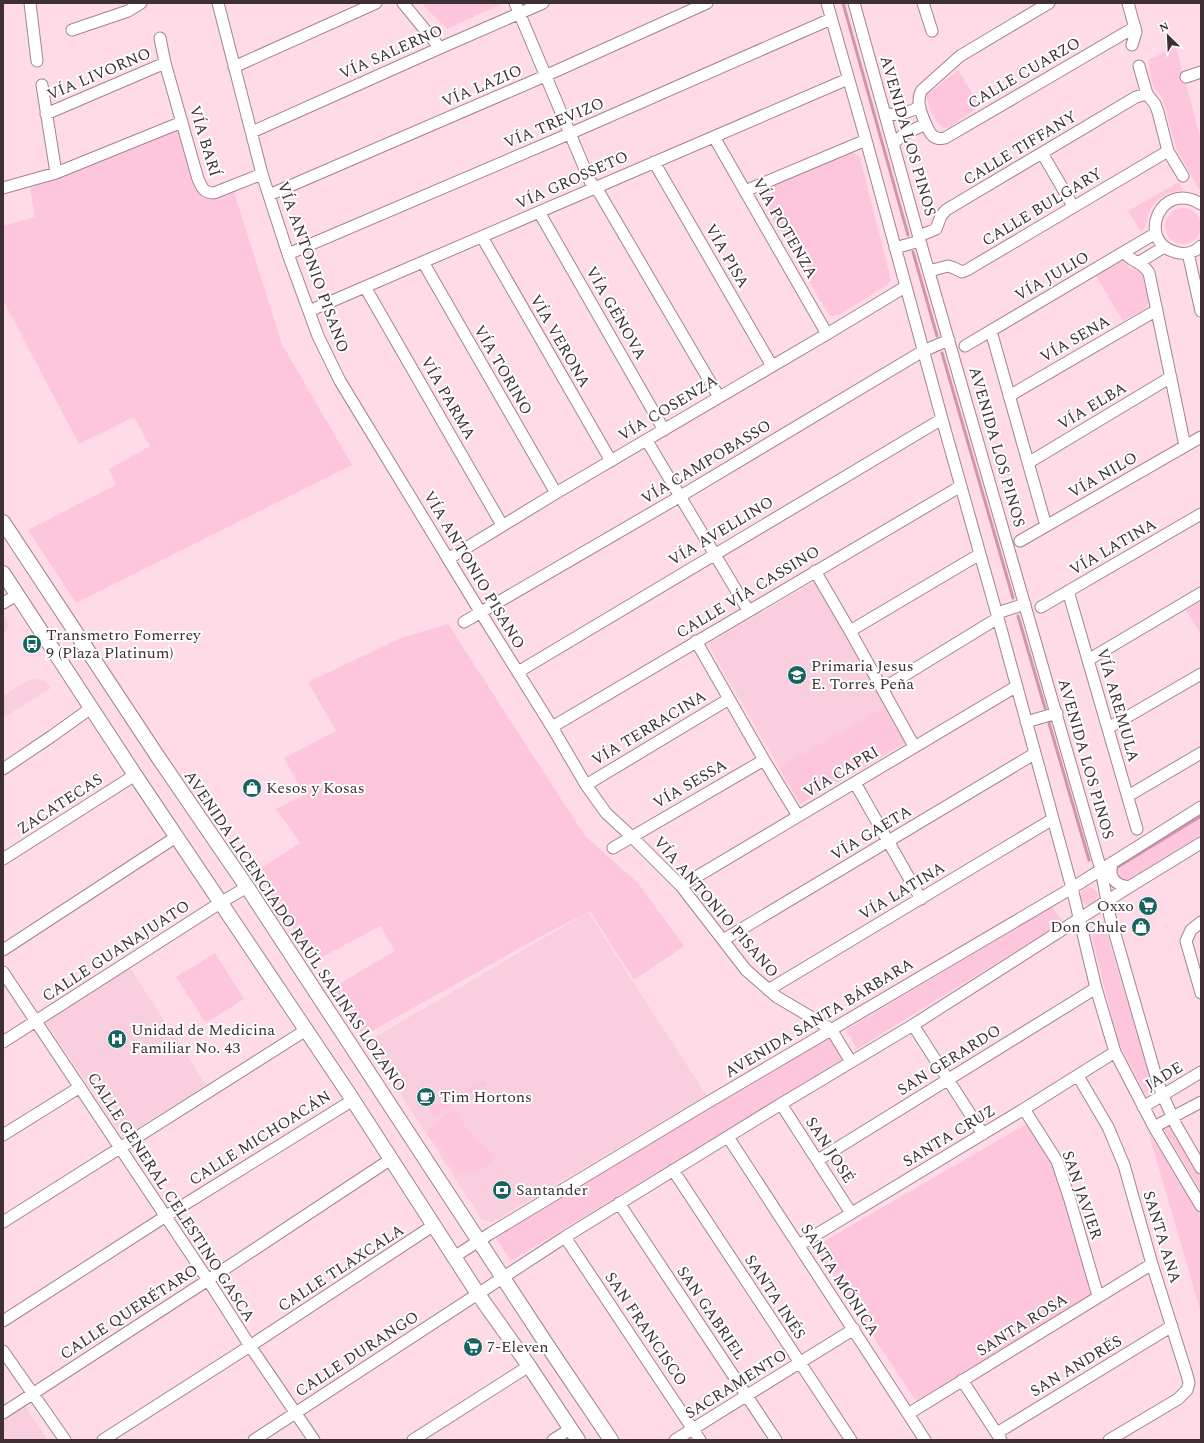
<svg xmlns="http://www.w3.org/2000/svg" width="1204" height="1443" font-family="Spectral,serif">
	<style>
		.built { fill: #f9cedf }
		.green { fill: #fec6dc }
		.lines { fill: none; stroke-linecap: round; stroke-linejoin: round }
		.stream { stroke: #d294ad; stroke-width: 3 }
		.minor-casing { stroke: #a3838f; stroke-width: 13 }
		.major-casing { stroke: #a3838f; stroke-width: 16 }
		.minor { stroke: #fff; stroke-width: 11 }
		.major { stroke: #fff; stroke-width: 14 }
		.labels { text-anchor: middle; dominant-baseline: central; stroke-width: 4; stroke-linejoin: round; paint-order: stroke }
		.street-label { font-size: 16px; fill: #3d2f34; stroke: #fff }
		.poi-label { font-size: 16px; fill: #3d2f34; stroke: #fff; text-anchor: start }
	</style>
	<rect width="100%" height="100%" fill="#ffdbe8"/>
	<path class="built" d="M817 580 907 742 800 804 708 644Z
		M6 616 9 625 3 637V618Z
		M37 679 45 681 51 688 3 718V696L28 680Z
		M588 912 706 1095 493 1222 482 1220 367 1042Z
		M130 968 206 1085 123 1137 45 1021Z
		M25 1406 48 1440H3V1420Z"/>
	<path class="green" d="M421 3H504L447 29Z
		M1176 47 1201 140V193L1176 148 1162 97 1153 87 1148 60Z
		M958 70 980 106 950 127 944 128C936 125 926 103 927 95Z
		M177 128 194 188C207 203 217 197 234 192L282 344 352 465 76 603 28 530 116 485 109 469 150 446 134 417 79 444 3 300V226L35 217 30 188Z
		M852 153 856 154 860 158 891 280 887 285 839 315 832 316 828 314 760 197 765 190Z
		M1179 182 1183 190C1169 191 1155 198 1149 212 1147 219 1148 227 1141 232L1128 211Z
		M1165 226a18 18 0 1 1 36 0a18 18 0 1 1-36 0Z
		M1120 262H1124L1130 268 1142 273 1149 302 1145 309 1123 321 1096 276Z
		M1201 601V634L1186 610Z
		M448 624 585 836 638 883 684 946 634 980 590 911 538 938 363 1036 332 988 395 951 380 926 315 961 255 872 300 843 276 809 304 795 284 758 336 731 308 682 401 638Z
		M887 706 907 742 800 804 779 767Z
		M1201 813V835L1126 881 1121 882 1113 870 1117 865Z
		M1080 896a9 9 0 1 1 18 0a9 9 0 1 1-18 0Z
		M1052 907 1063 922 857 1049 846 1030Z
		M1095 922 1102 923 1105 927 1154 1090 1153 1093 1148 1095 1145 1094 1117 1039 1090 930 1091 925Z
		M215 953 244 999 206 1023 176 977Z
		M829 1037 843 1059 511 1261 495 1237Z
		M485 1080 487 1085 458 1101 456 1100 454 1096Z
		M448 1099 452 1107 434 1116 429 1108Z
		M456 1111C461 1115 462 1122 466 1127 475 1139 486 1146 497 1156 491 1167 471 1173 459 1175L436 1141H433L428 1134C433 1124 444 1112 456 1111Z
		M1028 1123 1058 1173 1092 1295 916 1401 814 1247Z
		M1169 1125 1201 1178V1191L1163 1128Z
		M1148 1131 1201 1217V1313Z"/>
	<g class="lines">
		<path class="stream" d="M843 3 908 235
			M913 252 937 336
			M942 353 1013 598
			M1018 616 1045 708
			M1049 723 1089 860
			M1116 868 1201 816"/>
		<g class="minor-casing">
			<path id="minor" d="M30 3 37 61
				M218 3 262 174 288 254 318 336 340 381 481 613 552 727 586 785 606 813 632 837 681 886 746 970 777 997 831 1029 851 1062
				M403 3 440 48
				M515 3 590 181 600 194 719 397
				M827 3 866 140 942 419 998 618 1072 888 1096 988 1115 1052 1154 1127 1201 1206
				M854 3 920 241 1101 870 1110 917 1157 1080 1163 1096 1176 1125 1201 1168
				M923 3 932 31
				M1049 3 960 56 922 90C919 94 919 98 919 103 919 109 928 132 933 136 937 139 941 139 945 138L1135 27
				M1128 3 1136 32 1132 45
				M72 30 128 11 141 3
				M160 38 165 63 198 179C202 188 204 193 214 193L262 174
				M1139 66 1147 94 1155 104 1158 112 1168 151 1183 176
				M234 67 376 3
				M1186 77 1201 72
				M42 85 56 173
				M885 113C898 117 908 112 920 107
				M46 114 165 63
				M252 132 440 48 543 3
				M714 137 827 334
				M893 144 904 134 926 124
				M1042 153 1073 206
				M654 162 772 366
				M3 188 56 173 182 122
				M745 191 866 140
				M269 195 545 76 707 3
				M1201 204C1160 179 1136 241 1175 252 1184 255 1194 253 1201 246
				M539 212 664 430
				M919 236 936 229 941 216 946 210 1136 97 1147 94
				M482 237 611 461
				M895 248 920 241
				M1124 252C1131 262 1143 262 1149 273L1185 446
				M1188 253 1201 311
				M288 254 569 134 831 19
				M423 262 556 493
				M1138 263 1164 247
				M929 271 948 266 954 268 962 272 967 270 1168 151
				M365 287 502 525
				M309 311 848 79
				M991 331 1046 526
				M965 346 1156 233
				M1009 396 1157 310
				M647 441 748 610
				M1028 463 1171 377
				M1020 541 1201 437
				M448 559 556 493 827 334 905 287
				M815 571 850 631 914 746
				M1068 591 1137 829
				M3 603 17 595
				M1041 607 1201 514
				M997 613 1025 604
				M464 622 679 497 923 351 949 340
				M850 631 980 554
				M696 641 764 760 798 816
				M1088 660 1201 593
				M518 672 942 419
				M882 689 998 618
				M1026 722 1057 713
				M552 727 961 486
				M1108 728 1201 674
				M3 769 52 736 91 708
				M855 783 921 899
				M586 785 729 699
				M1128 796 1201 753
				M613 848 764 760
				M3 859 135 775
				M1113 862C1107 877 1115 885 1129 887
				M681 886 1017 686
				M1201 922 1191 930 1186 941 1201 993
				M723 940 1034 754
				M3 950 176 837
				M3 972 208 1280 250 1346 314 1440
				M768 990 1053 819
				M913 1025 983 1134
				M3 1042 220 903 247 887
				M1078 1076 1108 1127 1124 1165 1152 1264 1187 1375 1189 1383 1187 1390 1178 1399 1109 1440
				M781 1104 851 1213
				M1143 1107 1201 1072
				M1024 1109 1057 1161 1070 1200 1098 1296
				M1154 1127 1201 1102
				M3 1135 80 1087
				M728 1137 925 1440
				M818 1160 1096 988
				M673 1170 851 1440
				M619 1203 776 1440
				M3 1222 306 1030
				M565 1237 700 1440
				M799 1245 1024 1109 1115 1052
				M454 1257 491 1233 700 1107 1072 888 1201 807
				M3 1321 166 1216 353 1100
				M3 1351 65 1440
				M962 1380 1001 1440
				M3 1413 208 1280 391 1159
				M908 1414 1152 1264
				M997 1433 1172 1326
				M103 1440 250 1346 434 1225
				M254 1440 565 1237 781 1104 913 1025 1129 887 1201 843
				M413 1440 529 1366
				M553 1440 570 1429
				M675 1440 854 1329"/>
		</g>
		<g class="major-casing">
			<path id="major" d="M3 522 158 757 249 890 549 1348 611 1440
				M3 573 135 775 349 1094 478 1294 529 1366 578 1440"/>
		</g>
		<use href="#minor" class="minor"/>
		<use href="#major" class="major"/>
	</g>
	<defs>
		<g id="bus-disc" transform="scale(1)"><circle r="9.5" fill="#16645f" stroke="#fff"/><path d="M-5-6H5V4H4V6H2V4H-2V6H-4V4H-5ZM-3.5-4V0h7V-4ZM-3.5 1.2v1.5H-2V1.2ZM2 1.2v1.5H3.5V1.2Z" fill="#fff"/></g>
		<g id="school-disc" transform="scale(1)"><circle r="9.5" fill="#16645f" stroke="#fff"/><path d="M0-5L7-2L0 1L-7-2ZM-4 1L0 2.5L4 1V4Q0 6-4 4Z" fill="#fff"/></g>
		<g id="shop-disc" transform="scale(1)"><circle r="9.5" fill="#16645f" stroke="#fff"/><path d="M-5-2.5h2.3a2.7 3.5 0 0 1 5.4 0H5L5.5 6h-11ZM-1.5-2.5h3a1.5 2.3 0 0 0-3 0Z" fill="#fff"/></g>
		<g id="supermarket-disc" transform="scale(1)"><circle r="9.5" fill="#16645f" stroke="#fff"/><path d="M-6-5.5h2.5l.6 2H6L4.5 2H-2.5L-4.4-4H-6ZM-1.5 3.2a1.3 1.3 0 1 0 .1 0ZM3 3.2a1.3 1.3 0 1 0 .1 0Z" fill="#fff"/></g>
		<g id="hospital-disc" transform="scale(1)"><circle r="9.5" fill="#16645f" stroke="#fff"/><path d="M-5-5h3v3.5h4V-5h3V5h-3V1.5h-4V5h-3Z" fill="#fff"/></g>
		<g id="cafe-disc" transform="scale(1)"><circle r="9.5" fill="#16645f" stroke="#fff"/><path d="M-5.5-4.5H6V0H3Q3 3.5 0 3.5H-2.5Q-5.5 3.5-5.5 0ZM3-3.2v2h1.7v-2ZM-6 4.5H4V6H-6Z" fill="#fff"/></g>
		<g id="bank-disc" transform="scale(1)"><circle r="9.5" fill="#16645f" stroke="#fff"/><path d="M-6-4H6V4H-6ZM0-2.3a2.3 2.3 0 1 0 0 4.6a2.3 2.3 0 1 0 0-4.6Z" fill="#fff"/></g>
	</defs>
	<g fill-rule="evenodd">
		<use href="#bus-disc" x="32" y="644"/>
		<use href="#school-disc" x="797" y="675"/>
		<use href="#shop-disc" x="252" y="788"/>
		<use href="#supermarket-disc" x="1148" y="906"/>
		<use href="#shop-disc" x="1141" y="927"/>
		<use href="#hospital-disc" x="117" y="1039"/>
		<use href="#cafe-disc" x="426" y="1097"/>
		<use href="#bank-disc" x="502" y="1190"/>
		<use href="#supermarket-disc" x="473" y="1347"/>
	</g>
	<g class="labels">
		<g class="street-label">
			<text transform="translate(391 52) rotate(-24)">VÍA SALERNO</text>
			<text transform="translate(1024 73) rotate(-30)">CALLE CUARZO</text>
			<text transform="translate(99 74) rotate(-23)">VÍA LIVORNO</text>
			<text transform="translate(482 86) rotate(-23)">VÍA LAZIO</text>
			<text transform="translate(554 123) rotate(-23)">VÍA TREVIZO</text>
			<text transform="translate(908 136) rotate(74)">AVENIDA LOS PINOS</text>
			<text transform="translate(205 141) rotate(73)">VÍA BARÍ</text>
			<text transform="translate(1020 148) rotate(-31)">CALLE TIFFANY</text>
			<text transform="translate(572 180) rotate(-24)">VÍA GROSSETO</text>
			<text transform="translate(1042 207) rotate(-31)">CALLE BULGARY</text>
			<text transform="translate(785 228) rotate(60)">VÍA POTENZA</text>
			<text transform="translate(727 256) rotate(60)">VÍA PISA</text>
			<text transform="translate(313 267) rotate(70)">VÍA ANTONIO PISANO</text>
			<text transform="translate(1052 276) rotate(-30)">VÍA JULIO</text>
			<text transform="translate(616 313) rotate(60)">VÍA GÉNOVA</text>
			<text transform="translate(1075 339) rotate(-30)">VÍA SENA</text>
			<text transform="translate(560 341) rotate(60)">VÍA VERONA</text>
			<text transform="translate(503 370) rotate(60)">VÍA TORINO</text>
			<text transform="translate(448 398) rotate(60)">VÍA PARMA</text>
			<text transform="translate(1092 406) rotate(-31)">VÍA ELBA</text>
			<text transform="translate(668 408) rotate(-31)">VÍA COSENZA</text>
			<text transform="translate(997 447) rotate(74)">AVENIDA LOS PINOS</text>
			<text transform="translate(706 462) rotate(-31)">VÍA CAMPOBASSO</text>
			<text transform="translate(1103 475) rotate(-30)">VÍA NILO</text>
			<text transform="translate(721 531) rotate(-31)">VÍA AVELLINO</text>
			<text transform="translate(1113 547) rotate(-30)">VÍA LATINA</text>
			<text transform="translate(474 570) rotate(59)">VÍA ANTONIO PISANO</text>
			<text transform="translate(748 592) rotate(-31)">CALLE VÍA CASSINO</text>
			<text transform="translate(1118 705) rotate(74)">VÍA AREMULA</text>
			<text transform="translate(649 728) rotate(-31)">VÍA TERRACINA</text>
			<text transform="translate(1086 759) rotate(74)">AVENIDA LOS PINOS</text>
			<text transform="translate(841 772) rotate(-31)">VÍA CAPRI</text>
			<text transform="translate(690 784) rotate(-30)">VÍA SESSA</text>
			<text transform="translate(60 804) rotate(-33)">ZACATECAS</text>
			<text transform="translate(871 833) rotate(-31)">VÍA GAETA</text>
			<text transform="translate(902 891) rotate(-31)">VÍA LATINA</text>
			<text transform="translate(716 907) rotate(49)">VÍA ANTONIO PISANO</text>
			<text transform="translate(295 931) rotate(56)">AVENIDA LICENCIADO RAÚL SALINAS LOZANO</text>
			<text transform="translate(116 951) rotate(-33)">CALLE GUANAJUATO</text>
			<text transform="translate(819 1018) rotate(-31)">AVENIDA SANTA BÁRBARA</text>
			<text transform="translate(949 1060) rotate(-32)">SAN GERARDO</text>
			<text transform="translate(1164 1076) rotate(-31)">JADE</text>
			<text transform="translate(949 1136) rotate(-31)">SANTA CRUZ</text>
			<text transform="translate(260 1138) rotate(-32)">CALLE MICHOACÁN</text>
			<text transform="translate(830 1150) rotate(57)">SAN JOSÉ</text>
			<text transform="translate(1082 1195) rotate(71)">SAN JAVIER</text>
			<text transform="translate(171 1197) rotate(57)">CALLE GENERAL CELESTINO GASCA</text>
			<text transform="translate(1162 1237) rotate(73)">SANTA ANA</text>
			<text transform="translate(341 1268) rotate(-33)">CALLE TLAXCALA</text>
			<text transform="translate(840 1280) rotate(57)">SANTA MÓNICA</text>
			<text transform="translate(775 1297) rotate(57)">SANTA INÉS</text>
			<text transform="translate(129 1312) rotate(-33)">CALLE QUERÉTARO</text>
			<text transform="translate(711 1313) rotate(56)">SAN GABRIEL</text>
			<text transform="translate(1022 1325) rotate(-32)">SANTA ROSA</text>
			<text transform="translate(646 1329) rotate(56)">SAN FRANCISCO</text>
			<text transform="translate(357 1354) rotate(-33)">CALLE DURANGO</text>
			<text transform="translate(1076 1366) rotate(-31)">SAN ANDRÉS</text>
			<text transform="translate(736 1384) rotate(-32)">SACRAMENTO</text>
		</g>
		<g class="poi-label">
			<text x="46" y="635">Transmetro Fomerrey<tspan x="46" dy="18">9 (Plaza Platinum)</tspan></text>
			<text x="811" y="666">Primaria Jesus<tspan x="811" dy="18">E. Torres Peña</tspan></text>
			<text x="266" y="788">Kesos y Kosas</text>
			<text x="1134" y="906" text-anchor="end">Oxxo</text>
			<text x="1127" y="927" text-anchor="end">Don Chule</text>
			<text x="131" y="1030">Unidad de Medicina<tspan x="131" dy="18">Familiar No. 43</tspan></text>
			<text x="440" y="1097">Tim Hortons</text>
			<text x="516" y="1190">Santander</text>
			<text x="487" y="1347">7-Eleven</text>
		</g>
	</g>
	<rect width="1204" height="1443" fill="none" stroke="#3d2f34" stroke-width="8"/>
	<g transform="translate(1168 36) rotate(336)" stroke="#ffffff" stroke-width="3" paint-order="stroke">
	<path d="M0-3L7 15L0 10L-7 15Z" fill="#3d2f34"/>
	<text y="-6" font-size="11" font-weight="bold" text-anchor="middle" fill="#3d2f34">N</text>
	</g>
</svg>
